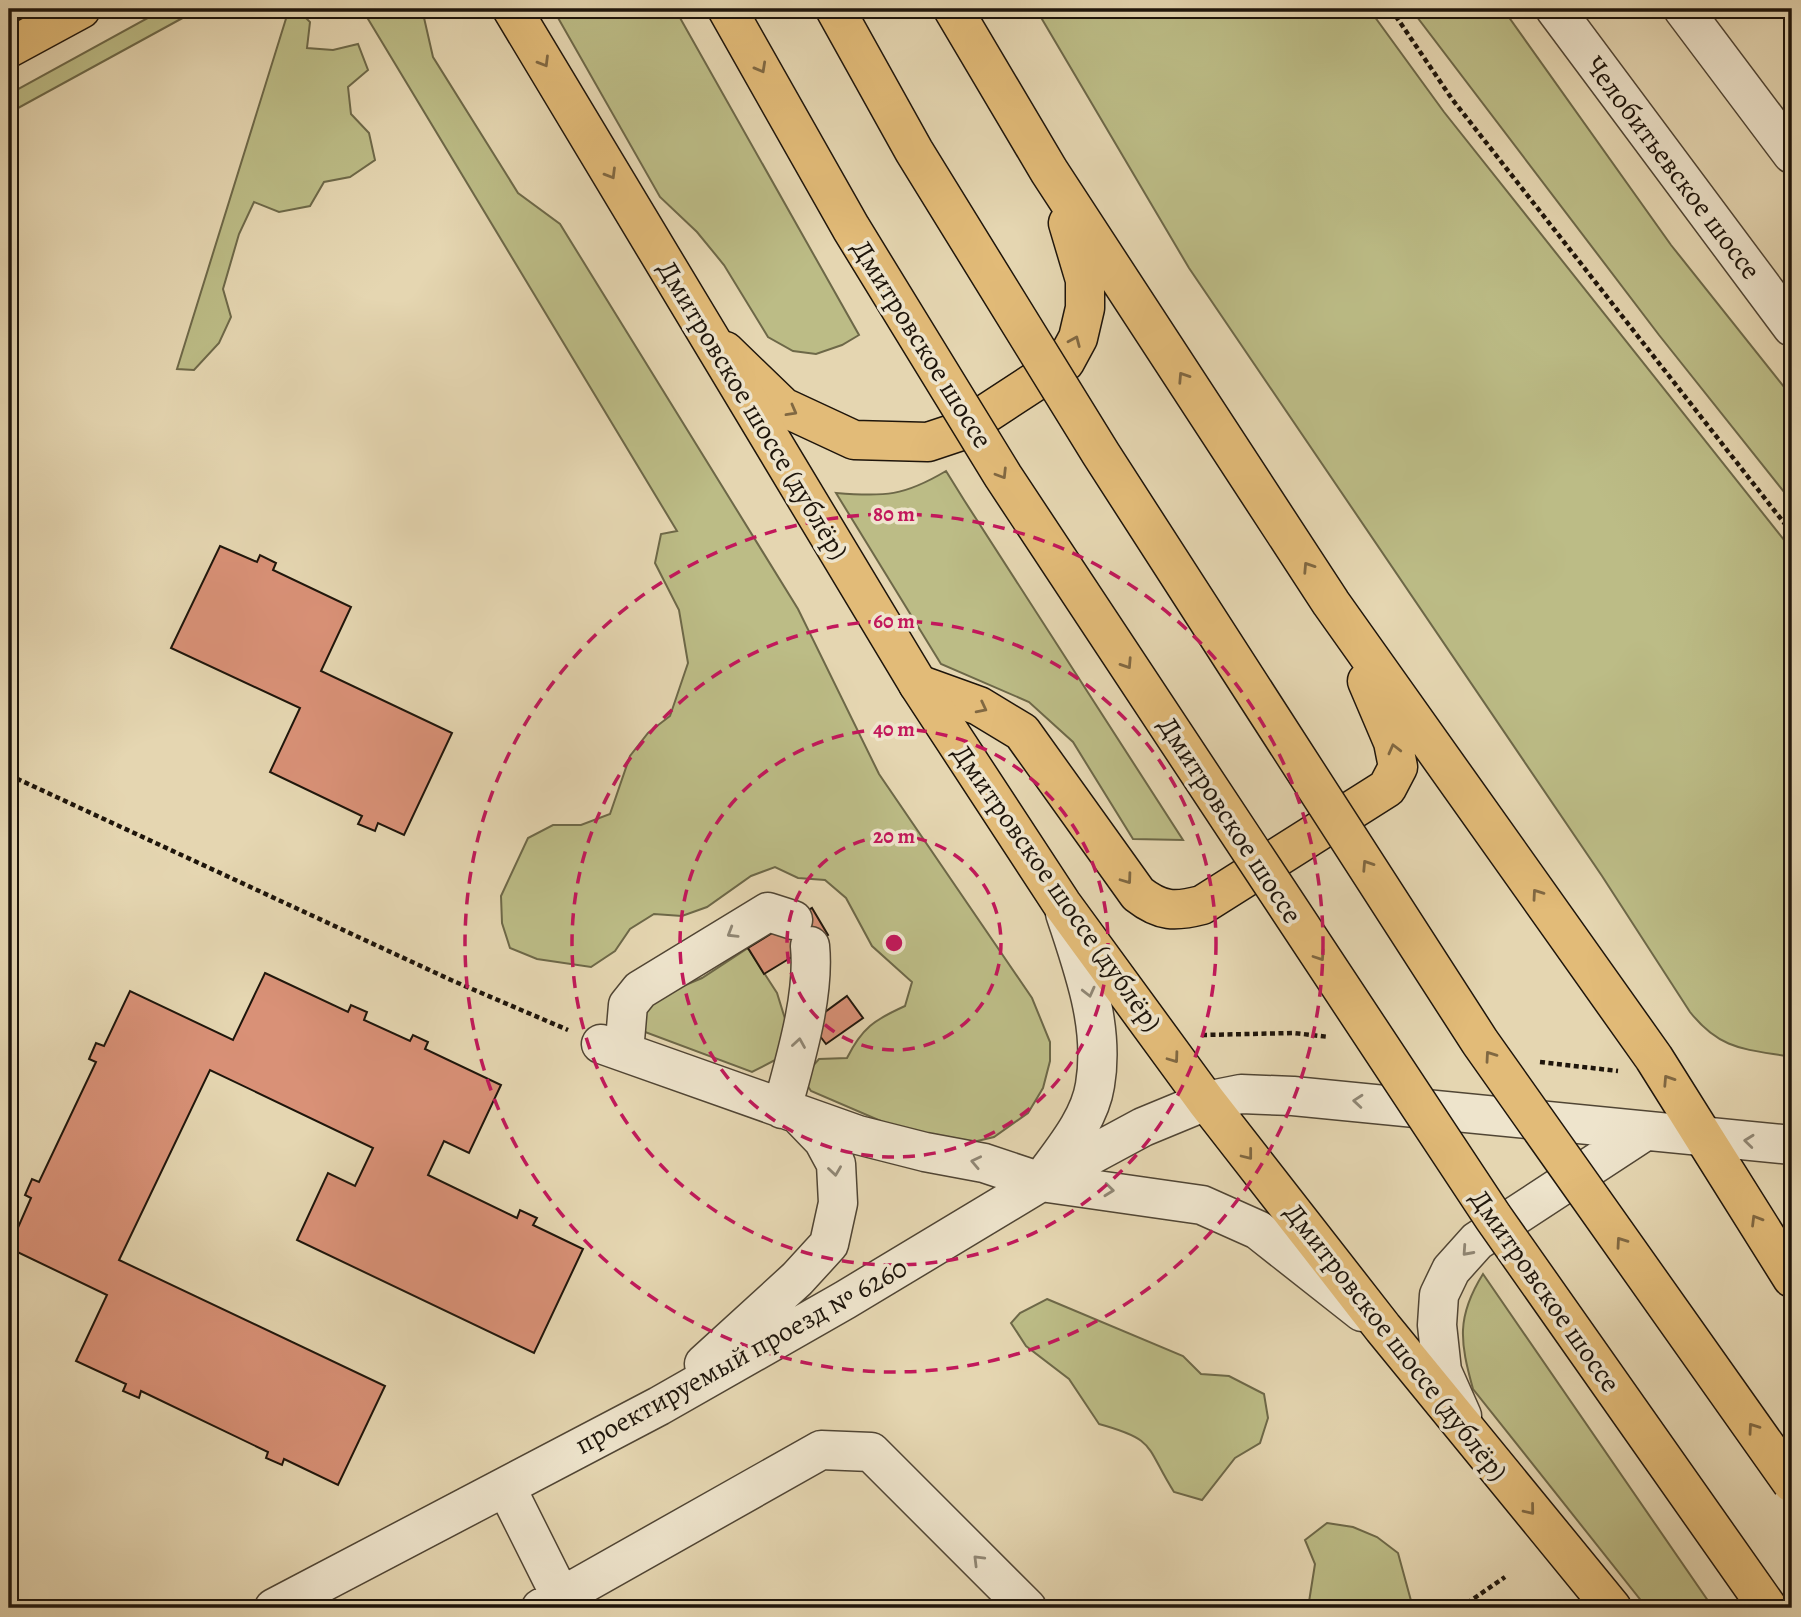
<svg xmlns="http://www.w3.org/2000/svg" width="1801" height="1617" font-family="Alegreya,serif">
	<style>
		.green { fill: #bcbc86; stroke: #6d6848; stroke-width: 2 }
		.building { fill: #d99177; stroke: #1e150b; stroke-width: 2 }
		.lines { fill: none; stroke-linecap: round; stroke-linejoin: round }
		.minor-casing { stroke: #504534; stroke-width: 41 }
		.major-casing { stroke: #1e150b; stroke-width: 41 }
		.highway-casing { stroke: #1e150b; stroke-width: 41 }
		.path { stroke: #1e150b; stroke-width: 4.5; stroke-dasharray: 5 3.5; stroke-linecap: butt }
		.minor { stroke: #eee4cc; stroke-width: 38 }
		.major { stroke: #e2bb78; stroke-width: 38 }
		.highway { stroke: #e2bb78; stroke-width: 38 }
		.highway-bridge-casing { stroke: #1e150b; stroke-width: 41; stroke-linecap: butt }
		.highway-bridge { stroke: #e2bb78; stroke-width: 38 }
		.oneway { stroke: #806842 }
		.oneway2 { stroke: #908775 }
		.ring { fill: none; stroke: #c2185b; stroke-width: 3.5; stroke-dasharray: 12 9 }
		.labels { text-anchor: middle; dominant-baseline: central; stroke-width: 7; stroke-linejoin: round; paint-order: stroke }
		.street-label { font-size: 28px; fill: #1e150b; stroke: #eee4cc }
		.centre { fill: #c2185b; stroke: #eee4cc; stroke-width: 3.5 }
		.ring-label { font-size: 21px; text-anchor: middle; font-weight: bold; fill: #c2185b; stroke: #eee4cc; stroke-width: 7; stroke-linejoin: round; paint-order: stroke }
	</style>
	<rect width="100%" height="100%" fill="#e5d6b1"/>
	<filter id="stains"><feTurbulence type="fractalNoise" baseFrequency=".00286" numOctaves="4"/><feColorMatrix values="0 0 0 0 .2 0 0 0 0 .09 0 0 0 0 .02 0 0 0 .5 -.17"/></filter>
	<radialGradient id="worn" r=".72"><stop offset=".6" stop-color="#630" stop-opacity="0"/><stop offset="1" stop-color="#630" stop-opacity=".3"/></radialGradient>
	<path class="green" d="M164 9H199L9 113V94Z
		M289 9H297L310 22 307 48 333 50 358 44 368 70 348 87 351 114 369 133 375 160 350 177 324 182 310 206 279 212 254 202 239 234 223 289 231 317 219 343 194 370 177 369Z
		M362 9H422L433 57 518 193 560 224 798 609 879 774 1032 998 1050 1042V1061L1043 1088 1028 1113 994 1137 969 1143 904 1131 811 1091 807 1085 811 1068 819 1059 847 1058C862 1028 874 1020 905 1006L912 982 872 946 846 898 825 880 798 878 775 867 751 876 707 907 682 916 654 914 630 929 615 951 591 967 537 959 510 948 502 923 501 896 528 838 553 825H581L610 814 630 756 648 733 670 716 688 663 679 610 655 563 661 534 677 531Z
		M553 9H675L859 335 842 345 816 354 793 351 768 337 724 265 697 232 660 197Z
		M1036 9H1369L1444 112 1792 550V1057C1746 1049 1721 1051 1690 1012L1602 876 1189 268Z
		M1411 9H1503L1671 245 1792 397V502L1659 335Z
		M946 471 964 500 1183 840 1133 839 1073 742 1029 702 941 664 836 493C885 497 904 496 946 471Z
		M748 948 777 993 786 1022 777 1059 752 1072 645 1032 641 1008 650 1000 702 978Z
		M1483 1274 1713 1608H1647L1473 1389C1460 1342 1456 1317 1483 1274Z
		M1047 1299 1183 1356 1201 1374 1229 1376 1264 1394 1268 1418 1260 1443 1235 1458 1202 1500 1174 1492C1145 1446 1157 1440 1099 1424L1069 1379 1026 1346 1011 1323 1020 1313Z
		M1327 1523 1353 1527 1377 1537 1398 1553 1413 1608H1308L1315 1564 1305 1540Z"/>
	<path class="building" d="M1779 9H1792V26Z
		M220 546 257 562 260 555 276 563 273 570 351 607 321 671 452 733 404 835 378 823 375 831 358 824 362 816 270 772 300 708 171 648Z
		M812 908 828 935 764 974 748 948Z
		M265 973 348 1012 351 1005 367 1012 364 1020 410 1041 413 1035 428 1042 425 1049 501 1085 469 1153 444 1141 428 1175 517 1218 520 1210 537 1218 533 1225 583 1249 534 1353 297 1240 328 1173 355 1186 373 1148 210 1070 119 1260 385 1386 338 1485 284 1459 282 1465 266 1458 268 1452 141 1391 139 1398 123 1391 126 1384 76 1361 107 1295 9 1248 31 1198 25 1195 32 1179 39 1182 96 1062 89 1059 96 1043 104 1046 130 991 233 1040Z
		M847 996 863 1018 826 1044 810 1023Z"/>
	<g class="lines">
		<g class="minor-casing">
			<path id="minor" d="M1555 9 1792 327
				M1683 9 1792 154
				M601 1044 858 1135 925 1152 984 1163 1041 1182 1202 1205 1258 1230 1362 1312
				M624 1052 628 1005 640 990 768 912 793 920
				M782 1109C795 1060 815 996 810 946
				M1046 1174C1065 1148 1090 1118 1095 1085 1105 1026 1083 968 1065 913
				M704 1364 797 1279 829 1244 838 1203 836 1164 823 1140 799 1115
				M1462 1416 1442 1371 1437 1325 1439 1295 1451 1270 1477 1241 1645 1131
				M506 1487 561 1597
				M274 1608 659 1406 845 1300 1041 1182 1143 1127 1206 1101 1241 1094 1293 1096 1792 1145
				M541 1608 821 1450 871 1452 1027 1608"/>
		</g>
		<g class="major-casing">
			<path id="major" d="M953 9 1049 171 1331 603 1654 1058 1792 1278
				M9 48 81 9
				M725 351 783 407 854 440 928 442 958 432 1065 362 1078 338 1085 308V280L1068 223
				M918 684 979 706 1022 732 1138 894C1161 912 1175 912 1202 905L1387 788 1398 767 1393 742 1367 681"/>
		</g>
		<g class="highway-casing">
			<path id="highway" d="M512 9 918 684 1062 904 1206 1101 1383 1328 1612 1608"/>
		</g>
		<path class="path" d="M1391 9 1452 99 1792 533
			M9 775 451 980 568 1030
			M1202 1035 1294 1033 1329 1037
			M1540 1062 1618 1071
			M1460 1608 1505 1577"/>
		<use href="#minor" class="minor"/>
		<use href="#major" class="major"/>
		<use href="#highway" class="highway"/>
		<g class="highway-bridge-casing">
			<path id="highway-bridge" d="M727 9 851 228 1003 476 1493 1217 1768 1608
				M835 9 914 151 1101 454 1480 1042 1792 1483"/>
		</g>
		<use href="#highway-bridge" class="highway-bridge"/>
	</g>
	<defs><path id="oneway-chevron" d="M-2-3.5L2.5 0L-2 3.5" fill="none" stroke-width="1.6" stroke-linecap="round" stroke-linejoin="round" transform="scale(1.75)"/></defs>
	<g class="oneway">
		<use href="#oneway-chevron" transform="translate(544 62) rotate(59)"/>
		<use href="#oneway-chevron" transform="translate(761 68) rotate(61)"/>
		<use href="#oneway-chevron" transform="translate(611 174) rotate(59)"/>
		<use href="#oneway-chevron" transform="translate(1075 341) rotate(-67)"/>
		<use href="#oneway-chevron" transform="translate(1183 377) rotate(-123)"/>
		<use href="#oneway-chevron" transform="translate(792 411) rotate(29)"/>
		<use href="#oneway-chevron" transform="translate(1002 474) rotate(58)"/>
		<use href="#oneway-chevron" transform="translate(1308 567) rotate(-123)"/>
		<use href="#oneway-chevron" transform="translate(1127 664) rotate(57)"/>
		<use href="#oneway-chevron" transform="translate(982 708) rotate(27)"/>
		<use href="#oneway-chevron" transform="translate(1394 749) rotate(-104)"/>
		<use href="#oneway-chevron" transform="translate(1367 865) rotate(-123)"/>
		<use href="#oneway-chevron" transform="translate(1127 879) rotate(54)"/>
		<use href="#oneway-chevron" transform="translate(1537 894) rotate(-125)"/>
		<use href="#oneway-chevron" transform="translate(1320 956) rotate(56)"/>
		<use href="#oneway-chevron" transform="translate(1490 1056) rotate(-125)"/>
		<use href="#oneway-chevron" transform="translate(1174 1058) rotate(54)"/>
		<use href="#oneway-chevron" transform="translate(1668 1080) rotate(-123)"/>
		<use href="#oneway-chevron" transform="translate(1248 1155) rotate(52)"/>
		<use href="#oneway-chevron" transform="translate(1756 1220) rotate(-121)"/>
		<use href="#oneway-chevron" transform="translate(1621 1242) rotate(-125)"/>
		<use href="#oneway-chevron" transform="translate(1753 1428) rotate(-125)"/>
		<use href="#oneway-chevron" transform="translate(1530 1510) rotate(51)"/>
	</g>
	<g class="oneway2">
		<use href="#oneway-chevron" transform="translate(732 933) rotate(149)"/>
		<use href="#oneway-chevron" transform="translate(1089 992) rotate(76)"/>
		<use href="#oneway-chevron" transform="translate(799 1043) rotate(-81)"/>
		<use href="#oneway-chevron" transform="translate(1358 1101) rotate(-175)"/>
		<use href="#oneway-chevron" transform="translate(1749 1141) rotate(-174)"/>
		<use href="#oneway-chevron" transform="translate(976 1162) rotate(-168)"/>
		<use href="#oneway-chevron" transform="translate(835 1171) rotate(82)"/>
		<use href="#oneway-chevron" transform="translate(1109 1190) rotate(6)"/>
		<use href="#oneway-chevron" transform="translate(1467 1251) rotate(132)"/>
		<use href="#oneway-chevron" transform="translate(978 1560) rotate(-135)"/>
	</g>
	<g class="ring">
		<circle cx="894" cy="943" r="107"/>
		<circle cx="894" cy="943" r="214"/>
		<circle cx="894" cy="943" r="322"/>
		<circle cx="894" cy="943" r="429"/>
	</g>
	<g class="labels">
		<g class="street-label">
			<text transform="translate(1673 168) rotate(53)">Челобитьевское шоссе</text>
			<text transform="translate(922 344) rotate(58)">Дмитровское шоссе</text>
			<text transform="translate(753 410) rotate(59)">Дмитровское шоссе (дублёр)</text>
			<text transform="translate(1230 820) rotate(57)">Дмитровское шоссе</text>
			<text transform="translate(1057 888) rotate(55)">Дмитровское шоссе (дублёр)</text>
			<text transform="translate(1545 1291) rotate(55)">Дмитровское шоссе</text>
			<text transform="translate(1396 1342) rotate(52)">Дмитровское шоссе (дублёр)</text>
			<text transform="translate(741 1356) rotate(-29)">проектируемый проезд № 6260</text>
		</g>
	</g>
	<circle cx="894" cy="943" r="10" class="centre"/>
	<g class="ring-label">
		<text x="894" y="521">80 m</text>
		<text x="894" y="628">60 m</text>
		<text x="894" y="736">40 m</text>
		<text x="894" y="843">20 m</text>
	</g>
	<rect width="1801" height="1617" fill="none" stroke="#e5d6b1" stroke-width="35"/>
	<rect x="10" y="10" width="1780" height="1596" fill="none" stroke="#1e150b" stroke-width="3.5"/>
	<rect x="18" y="18" width="1766" height="1582" fill="none" stroke="#1e150b" stroke-width="2"/>
	<rect width="100%" height="100%" filter="url(#stains)"/>
	<rect width="100%" height="100%" fill="url(#worn)"/>
</svg>
